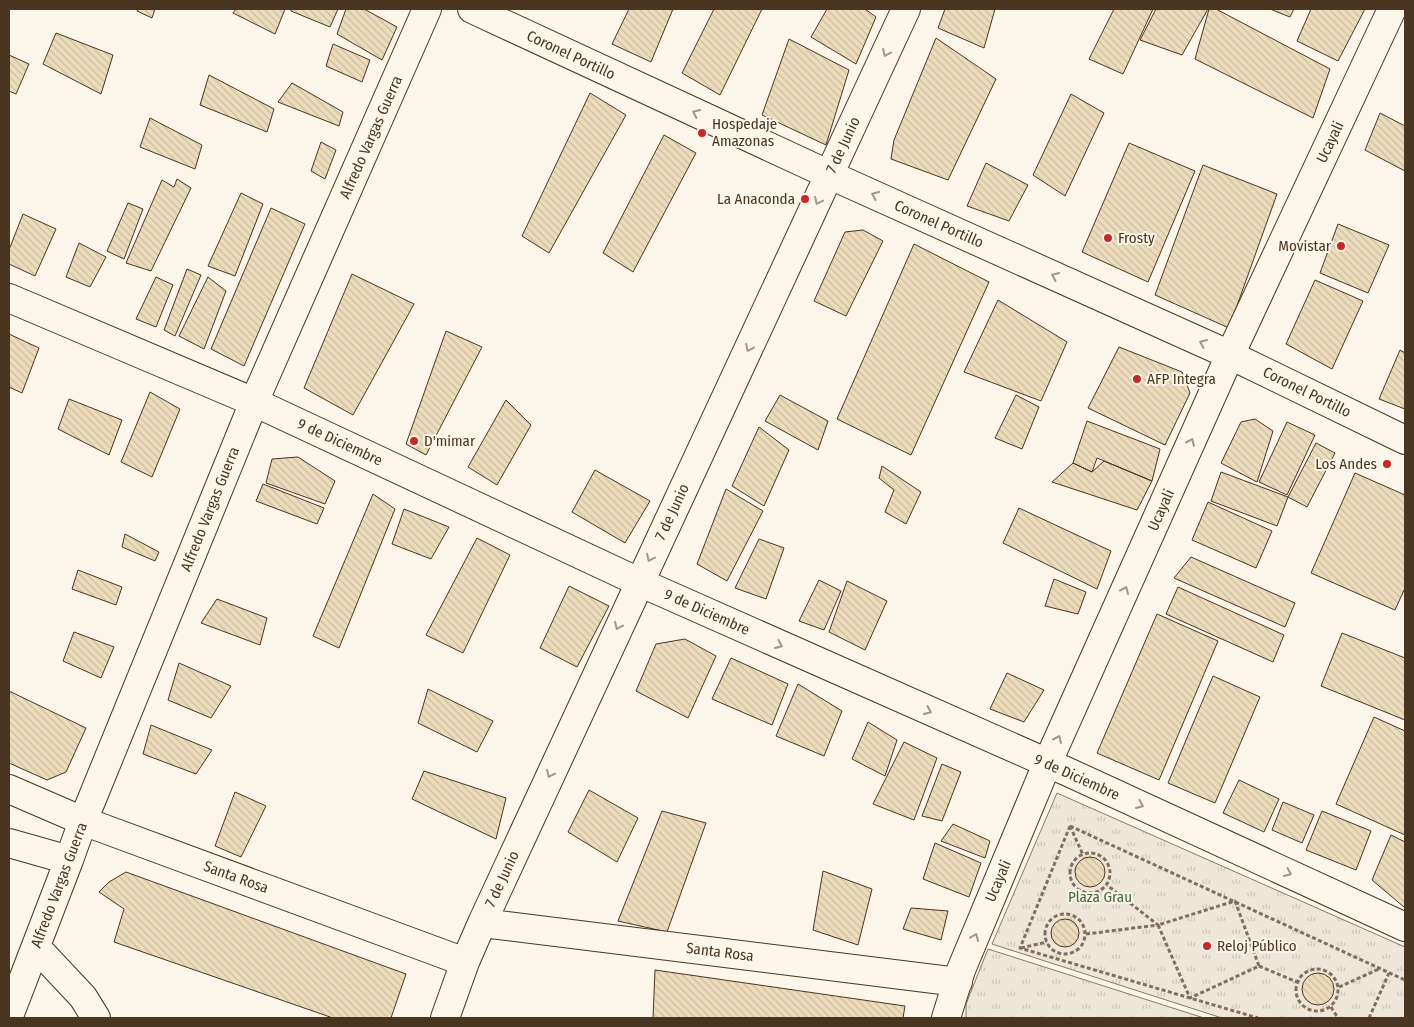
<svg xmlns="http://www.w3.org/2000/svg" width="1414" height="1027" font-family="'Fira Sans Condensed',sans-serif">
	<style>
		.park { fill: url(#park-tufts); stroke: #887966 }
		.building { fill: url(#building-back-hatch); stroke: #4a3520 }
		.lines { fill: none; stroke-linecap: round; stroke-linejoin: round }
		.minor-casing { stroke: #4a3520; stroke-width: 30 }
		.path { stroke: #7f6f5c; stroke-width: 3; stroke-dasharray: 4 2.5; stroke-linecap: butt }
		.minor { stroke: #fbf6e9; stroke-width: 28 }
		.oneway { stroke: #a29684 }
		.poi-dot { fill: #c62828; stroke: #fbf6e9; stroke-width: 2 }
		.labels { text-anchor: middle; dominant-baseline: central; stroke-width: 4; stroke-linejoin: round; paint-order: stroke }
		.street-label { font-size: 15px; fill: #4a3520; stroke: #fbf6e9 }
		.poi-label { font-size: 15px; fill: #4a3520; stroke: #fbf6e9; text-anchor: start }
		.park-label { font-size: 15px; fill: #436837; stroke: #fbf6e9 }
	</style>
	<defs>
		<pattern id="park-tufts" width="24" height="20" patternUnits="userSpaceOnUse" patternTransform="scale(1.25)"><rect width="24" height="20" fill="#ede6d9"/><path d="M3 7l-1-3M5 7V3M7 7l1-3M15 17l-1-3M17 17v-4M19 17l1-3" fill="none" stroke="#cdc6ba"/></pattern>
		<pattern id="building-back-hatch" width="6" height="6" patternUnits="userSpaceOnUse" patternTransform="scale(1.25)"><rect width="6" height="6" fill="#ecdcbc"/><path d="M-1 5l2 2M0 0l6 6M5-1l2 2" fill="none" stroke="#ccbda1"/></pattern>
	</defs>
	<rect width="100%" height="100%" fill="#fbf6e9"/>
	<path class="park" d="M1057 793 1405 947V1018H1222L992 944Z
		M988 949 1204 1018H966V1004Z"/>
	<path class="building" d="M138 9H155L152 18 137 11Z
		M236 9H285L275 34 233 13Z
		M291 9H338L330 27 291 11Z
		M346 9H364L397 27 382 60 337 34Z
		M629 9H673L651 62 612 44Z
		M714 9H762L720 95 682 73Z
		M827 9H865L876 17 856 64 811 37Z
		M945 9H995L984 48 938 28Z
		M1114 9H1153L1123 74 1089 59Z
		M1156 9H1208L1182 55 1140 40Z
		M1209 9H1216L1330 69 1313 118 1195 59Z
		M1270 9H1294L1290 17Z
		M1311 9H1365L1338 61 1297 41Z
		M56 33 113 55 101 94 43 64Z
		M936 38 996 79 948 180 891 159 894 140Z
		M789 39 849 70 826 145 762 115Z
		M333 44 370 60 362 82 326 66Z
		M9 55 29 64 16 94 9 91Z
		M209 75 274 109 267 132 200 105Z
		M292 83 343 112 339 126 278 102Z
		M590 93 626 115 549 253 522 236Z
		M1071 94 1104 113 1065 196 1033 175Z
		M1380 113 1405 126V171L1365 150Z
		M150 118 202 145 195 169 140 147Z
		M664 135 696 153 633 272 603 253Z
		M321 142 336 150 325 179 311 171Z
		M1129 143 1195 171 1148 282 1082 252Z
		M986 163 1028 185 1009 221 967 206Z
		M1203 165 1277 194 1229 328 1155 295Z
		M177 179 191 188 151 271 126 263 162 180 174 187Z
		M241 193 263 204 235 276 208 266Z
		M128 203 143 209 124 259 107 251Z
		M271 208 305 224 244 366 211 349Z
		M23 214 56 229 35 276 9 264V250Z
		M1338 224 1389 245 1368 293 1320 273Z
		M863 230 883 241 846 316 814 301 845 232Z
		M79 243 106 257 90 287 66 277Z
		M914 244 989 282 911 455 837 419Z
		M187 269 201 275 175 336 164 330Z
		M352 274 414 304 353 415 304 388Z
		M156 277 173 285 156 327 136 319Z
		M208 277 226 291 204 349 179 336Z
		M1315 280 1363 301 1332 369 1286 344Z
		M998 300 1067 342 1041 401 964 372Z
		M446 331 482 347 426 455 406 444Z
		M9 334 39 348 22 393 9 387Z
		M1119 347 1182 372 1190 393 1165 445 1088 408Z
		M1400 350 1405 353V409L1379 399Z
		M150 392 180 409 152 477 121 462Z
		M780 395 828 421 818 450 765 421Z
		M1016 395 1039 407 1022 449 995 438Z
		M69 399 122 420 109 455 58 429Z
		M506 400 531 425 497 485 468 467Z
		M1255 419 1273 431 1257 482 1221 463 1241 422Z
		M1087 421 1160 449 1152 481 1097 458 1092 472 1073 463Z
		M1287 422 1315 435 1287 495 1259 482Z
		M759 427 789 450 764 506 732 486Z
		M1316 443 1335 453 1307 507 1288 497Z
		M298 457 335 481 325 504 266 483 272 459Z
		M1104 461 1152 481 1137 510 1052 482 1073 463 1092 472Z
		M882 466 921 492 906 524 885 512 894 490 879 478Z
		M595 470 650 501 625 543 572 512Z
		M1221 472 1288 497 1277 526 1211 501Z
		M1355 473 1405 495V588L1395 610 1311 573Z
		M263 484 324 508 317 524 256 501Z
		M726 489 763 511 727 581 697 564Z
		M373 494 395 509 339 648 313 636Z
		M1208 502 1272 531 1256 568 1192 540Z
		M1019 508 1111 551 1097 589 1003 543Z
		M404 509 449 527 431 559 392 544Z
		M125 534 159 552 155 561 122 547Z
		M477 538 510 555 463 653 426 635Z
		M759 539 784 548 766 599 735 588Z
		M1191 557 1295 603 1285 627 1174 578Z
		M78 570 122 587 116 605 72 589Z
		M1054 579 1086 592 1078 614 1045 606Z
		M819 580 841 591 824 630 799 621Z
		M847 581 887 601 865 650 829 632Z
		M569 586 609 606 577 667 540 648Z
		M1178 587 1284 635 1273 662 1166 614Z
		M217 599 267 618 260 645 201 623Z
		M1157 614 1218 641 1159 780 1097 753Z
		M74 632 114 647 101 678 63 661Z
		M1342 633 1405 658V720L1321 686Z
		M685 639 716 656 688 718 636 691 656 644Z
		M731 658 788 684 772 725 712 699Z
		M179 663 231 686 211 718 168 700Z
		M1007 673 1044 690 1024 722 990 709Z
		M1213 676 1260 697 1215 803 1168 783Z
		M798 684 842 711 824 756 776 736Z
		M428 689 493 721 477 752 418 723Z
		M9 691 86 728 66 772 47 780 9 763Z
		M1374 717 1405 731V835L1336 804Z
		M868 722 897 740 885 776 852 759Z
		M151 725 212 750 196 774 143 754Z
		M904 742 937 758 914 820 873 804Z
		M942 764 961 772 942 821 922 816Z
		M424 771 506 798 496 839 412 799Z
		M1239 780 1279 799 1264 832 1223 813Z
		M589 790 638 818 617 862 568 832Z
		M235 792 266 806 241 857 215 846Z
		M1283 802 1314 815 1302 843 1272 830Z
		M662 811 706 823 667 932 618 921Z
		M1322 811 1371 831 1356 870 1306 850Z
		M953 824 990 841 985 858 941 841Z
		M1391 835 1405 842V907H1404L1372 880Z
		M935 843 981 863 969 897 923 879Z
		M1075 872a15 15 0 1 1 30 0a15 15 0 1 1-30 0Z
		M823 871 872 889 858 945 813 930Z
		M126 872 406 974 391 1018H333L114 942 124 909 99 892 109 882Z
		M911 908 948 911 941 940 903 929Z
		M1051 933a14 14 0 1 1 28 0a14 14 0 1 1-28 0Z
		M655 970 905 1006 903 1018H653Z
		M1302 989a16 16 0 1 1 32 0a16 16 0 1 1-32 0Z"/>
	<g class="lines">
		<g class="minor-casing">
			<path id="minor" d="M472 9 830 175 1230 355 1405 440
				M9 298 254 402 639 582 1068 772 1405 927
				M9 789 83 821 465 962
				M9 843 69 860
				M482 923 958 982
				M36 947 83 997 96 1018
				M9 1016 69 860 83 821 254 402 427 9
				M445 1018 465 962 482 923 906 9
				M946 1018 961 970 1047 764 1230 355 1392 9"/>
		</g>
		<path class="path" d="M1070 826 1020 948 1258 1018
			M1070 826 1405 980
			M1070 826 1083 855
			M1070 873a20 20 0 1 1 40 0a20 20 0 1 1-40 0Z
			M1235 901 1259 966 1190 998 1158 925Z
			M1045 934a20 20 0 1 1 40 0a20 20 0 1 1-40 0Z
			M1086 934 1158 925 1107 885
			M1021 948 1047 942
			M1259 966 1297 982
			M1296 990a21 21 0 1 1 42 0a21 21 0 1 1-42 0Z
			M1339 987 1379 969
			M1331 1007 1338 1018
			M1369 1018 1389 973"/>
		<use href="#minor" class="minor"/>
	</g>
	<defs><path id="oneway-chevron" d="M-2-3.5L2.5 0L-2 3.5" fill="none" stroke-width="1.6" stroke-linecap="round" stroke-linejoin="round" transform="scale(1.25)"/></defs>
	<g class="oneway">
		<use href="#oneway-chevron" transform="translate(886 53) rotate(115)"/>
		<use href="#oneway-chevron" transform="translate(696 113) rotate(-155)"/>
		<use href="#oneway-chevron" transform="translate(875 195) rotate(-156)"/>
		<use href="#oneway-chevron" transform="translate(818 201) rotate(115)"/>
		<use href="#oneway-chevron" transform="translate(1055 276) rotate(-156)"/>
		<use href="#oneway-chevron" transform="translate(1203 343) rotate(-156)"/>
		<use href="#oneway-chevron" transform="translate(749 348) rotate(115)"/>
		<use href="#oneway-chevron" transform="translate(1191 442) rotate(-66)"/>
		<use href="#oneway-chevron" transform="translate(650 558) rotate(115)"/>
		<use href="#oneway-chevron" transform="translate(1125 590) rotate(-66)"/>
		<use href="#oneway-chevron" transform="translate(618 626) rotate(115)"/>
		<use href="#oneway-chevron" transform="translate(779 645) rotate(24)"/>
		<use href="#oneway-chevron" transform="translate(928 711) rotate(24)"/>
		<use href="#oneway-chevron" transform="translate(1058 739) rotate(-66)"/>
		<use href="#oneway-chevron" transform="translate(550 774) rotate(115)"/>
		<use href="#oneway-chevron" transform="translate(1140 805) rotate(25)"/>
		<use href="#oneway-chevron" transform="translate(1288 873) rotate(25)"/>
		<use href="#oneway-chevron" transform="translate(975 937) rotate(-67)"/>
	</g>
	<g class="poi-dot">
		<circle cx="702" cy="133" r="5"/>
		<circle cx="805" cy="199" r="5"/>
		<circle cx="1108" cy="238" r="5"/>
		<circle cx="1341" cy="246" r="5"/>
		<circle cx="1137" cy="379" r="5"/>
		<circle cx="414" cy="441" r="5"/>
		<circle cx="1387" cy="464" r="5"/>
		<circle cx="1207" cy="946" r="5"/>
	</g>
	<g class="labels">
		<g class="street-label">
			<text transform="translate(571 55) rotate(25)">Coronel Portillo</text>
			<text transform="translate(371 137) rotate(-66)">Alfredo Vargas Guerra</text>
			<text transform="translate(1330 142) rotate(-65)">Ucayali</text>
			<text transform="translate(843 145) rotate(-65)">7 de Junio</text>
			<text transform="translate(939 224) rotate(24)">Coronel Portillo</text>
			<text transform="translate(1307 392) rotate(26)">Coronel Portillo</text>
			<text transform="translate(340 442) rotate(25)">9 de Diciembre</text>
			<text transform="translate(210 509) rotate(-68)">Alfredo Vargas Guerra</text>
			<text transform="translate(1161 510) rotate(-66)">Ucayali</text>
			<text transform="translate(672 512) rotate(-65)">7 de Junio</text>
			<text transform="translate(707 612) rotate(24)">9 de Diciembre</text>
			<text transform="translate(1077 777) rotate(24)">9 de Diciembre</text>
			<text transform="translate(236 877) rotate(20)">Santa Rosa</text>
			<text transform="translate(502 879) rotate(-65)">7 de Junio</text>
			<text transform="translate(998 881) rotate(-67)">Ucayali</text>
			<text transform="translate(59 885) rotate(-69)">Alfredo Vargas Guerra</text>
			<text transform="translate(720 952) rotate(7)">Santa Rosa</text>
		</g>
		<g class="poi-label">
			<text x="712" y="124">Hospedaje<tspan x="712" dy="17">Amazonas</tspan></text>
			<text x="795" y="199" text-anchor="end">La Anaconda</text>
			<text x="1118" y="238">Frosty</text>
			<text x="1331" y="246" text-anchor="end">Movistar</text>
			<text x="1147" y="379">AFP Integra</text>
			<text x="424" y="441">D'mimar</text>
			<text x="1377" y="464" text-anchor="end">Los Andes</text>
			<text x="1217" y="946">Reloj Público</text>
		</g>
		<g class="park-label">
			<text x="1100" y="897">Plaza Grau</text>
		</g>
	</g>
	<rect width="1414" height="1027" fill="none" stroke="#4a3520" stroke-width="20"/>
</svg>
